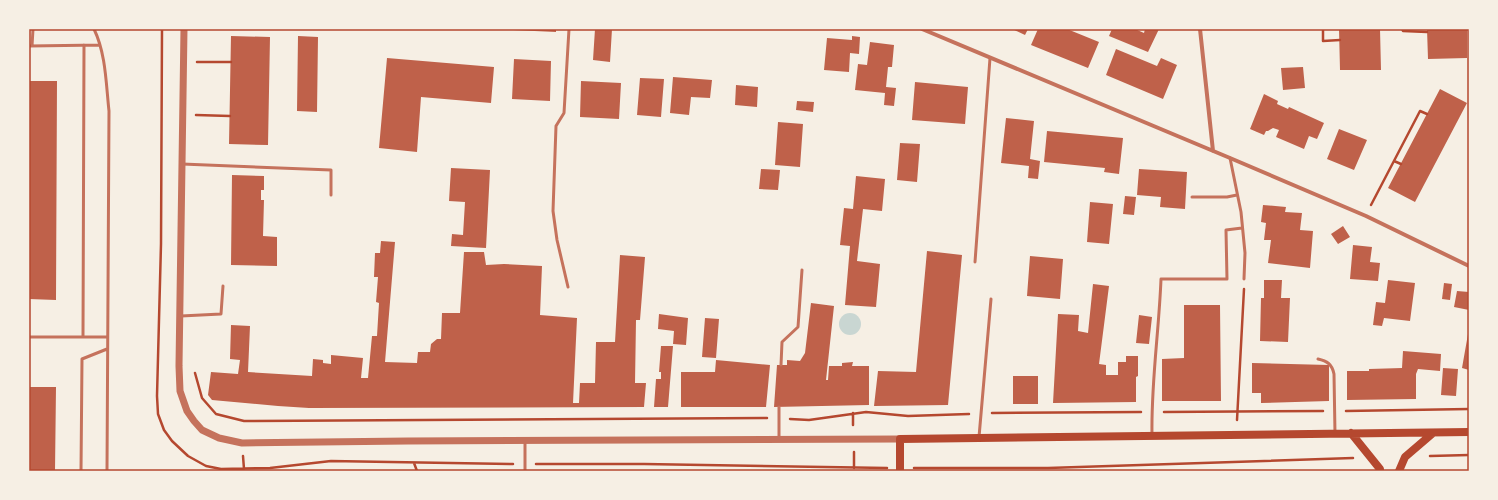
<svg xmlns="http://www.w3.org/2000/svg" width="1498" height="500" font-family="'Archivo Narrow',sans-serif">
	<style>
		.water { fill: #c9d6d2 }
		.building { fill: #bf614a }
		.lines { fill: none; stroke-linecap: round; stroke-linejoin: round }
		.path { stroke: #b5482f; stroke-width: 2.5 }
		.service { stroke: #c5725c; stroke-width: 3 }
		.minor { stroke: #c5725c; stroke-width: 4 }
		.tertiary { stroke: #c5725c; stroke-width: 7 }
		.secondary { stroke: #b5482f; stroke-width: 8 }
		.neatline { fill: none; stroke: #b5482f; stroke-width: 1.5 }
	</style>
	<rect width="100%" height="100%" fill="#f6efe4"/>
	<path class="water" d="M839 324a11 11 0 1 1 22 0a11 11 0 1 1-22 0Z"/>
	<path class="building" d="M513 29H556V32L513 30Z
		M595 29H612L610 62 593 60Z
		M1012 29H1028L1025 35Z
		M1038 29H1067L1099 42 1088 68 1031 45Z
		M1112 29H1135L1144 33 1145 29H1159L1148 52 1109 36Z
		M1339 29H1380L1381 70H1340Z
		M1427 29H1467V58L1428 59Z
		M231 36 270 37 268 145 229 144Z
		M298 36 318 37 317 112 297 111Z
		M852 36 860 37 859 54 850 53 849 72 824 70 827 38 852 40Z
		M870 42 894 45 892 67H888L886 87 896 88 894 106 884 105 885 93 855 90 858 64 867 65Z
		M1116 49 1157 66 1161 58 1177 65 1163 99 1106 75Z
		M387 58 494 67 491 103 421 97 417 152 379 148Z
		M514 59 551 61 550 101 512 99Z
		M1303 67 1305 88 1283 90 1281 68Z
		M673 77 712 80 710 98 691 97 689 115 670 113Z
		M640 78 664 79 661 117 637 115Z
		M29 81H57L56 300 29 299Z
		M581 81 621 83 619 119 580 117Z
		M915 82 968 87 965 124 912 120Z
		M736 85 758 87 757 107 735 105Z
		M1440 89 1467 103 1415 202 1388 188Z
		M1264 94 1278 101 1277 104 1288 109 1289 107 1324 123 1317 139 1309 136 1304 149 1276 137 1279 130 1273 128 1268 131H1266L1264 135 1250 129Z
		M797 101 814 102 813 112 796 110Z
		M1006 118 1034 121 1030 159 1040 161 1038 179 1028 178 1029 166 1001 163Z
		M778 122 803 124 800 167 775 165Z
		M1339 129 1367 140 1354 170 1327 159Z
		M1047 131 1123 138 1119 174 1104 172 1105 168 1044 162Z
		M900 143 920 144 917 182 897 180Z
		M451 168 490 170 486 248 451 246 452 234 463 235 465 202 449 201Z
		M761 169 780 170 778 190 759 189Z
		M1139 169 1187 172 1185 209 1160 207 1161 197 1137 195Z
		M232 175 264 176V190H261V200H264L263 236 277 237V266L231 265Z
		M856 176 885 179 882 211 863 209 857 261 880 264 876 307 845 305 850 246 840 245 844 208 853 209Z
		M1125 196 1136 197 1134 215 1123 214Z
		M1090 202 1113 204 1109 244 1087 242Z
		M1263 205 1286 207 1285 212 1302 213 1300 230 1313 231 1310 268 1268 263 1271 240H1264L1266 223 1261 222Z
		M1343 226 1350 237 1338 244 1331 234Z
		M381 241 395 242 385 362 417 363 418 352H430L431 344 437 339H441L442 313H460L464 252H484L486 265 504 264 542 266 540 315 577 318 573 403H579L580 383H595L596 342H615L620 255 645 257 640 320H636L635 383H646L644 407 309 408 278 406 212 400 208 395 211 372 238 374 240 360 230 359 231 325 250 326 248 372 312 376 313 359 323 360V363L331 364V355L363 358 361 378H368L372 336H377L379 303 376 302 378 277H374L375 253H380Z
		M1353 245 1372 247 1370 262 1380 263 1378 281 1350 279Z
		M927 251 962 255 948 405 874 406 878 371 916 372Z
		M1030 256 1063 259 1060 299 1027 296Z
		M1264 280H1282L1281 298H1290L1288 342 1260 341 1261 298H1264Z
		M1388 280 1415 283 1410 321 1384 318 1382 326 1373 325 1376 302 1385 303Z
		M1444 283 1452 284 1450 300 1442 299Z
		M1093 284 1109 286 1099 364 1106 365V375H1118V362H1126V356H1138V376L1136 377V402L1053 403 1058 314 1079 315 1078 331 1088 333Z
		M1457 291 1469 292V310L1454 307Z
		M811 303 834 306 826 380H828L829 366H842V363L853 362 852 366H869V405L774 407 777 365H787V360L800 361 805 353Z
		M1184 305H1220L1221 401H1162V359L1184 358Z
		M659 314 688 318 686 345 673 344 674 331 658 329Z
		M1139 315 1152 317 1149 344 1136 343Z
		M705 318 719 319 716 358 702 357Z
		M1468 334H1469V370L1462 368Z
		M661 346H673L668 407H654L656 379H661V372H659Z
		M1403 351 1441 354 1440 371 1418 369 1416 374V399L1347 400V371H1369V369L1402 368Z
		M716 360 770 365 766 407H681V372H715Z
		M1252 363 1329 365V401L1261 403V393H1252Z
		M1443 368 1458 369 1456 396 1441 395Z
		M1013 376H1038V404H1013Z
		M29 387H56L55 471H29Z"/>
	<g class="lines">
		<path class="path" d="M162 29 161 244 157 396 158 414 164 430 172 441 188 456 206 466 221 469 270 468 331 461 513 464
			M1323 29V41L1340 40
			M1402 29 1403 31 1427 32
			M197 62H231
			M196 115 230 116
			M1394 161 1401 164
			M1371 205 1420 111 1427 114
			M195 373 202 398 216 414 244 421 767 418
			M1346 411 1469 409
			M1164 412 1323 411
			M853 413V425
			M992 413 1141 412
			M790 419 809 420 866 412 908 416 969 414
			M1237 420 1244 289
			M854 452V468
			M243 456 244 469
			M1430 456 1469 455
			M414 463 417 471
			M536 464H644L887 468
			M914 468H1048L1353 458"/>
		<path class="service" d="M94 29C106 54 106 84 109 111L107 471
			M29 46 100 45
			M32 46 33 29
			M1230 158 1241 212 1245 253 1244 279
			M182 164 331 170V195
			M1192 197H1227L1237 195
			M975 262 990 58
			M568 287 557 240 553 211 556 126 564 113 569 29
			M181 316 221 314 223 286
			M29 337H107
			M83 337 84 45
			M1318 359C1327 361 1332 364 1334 374L1335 434
			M781 365 782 342 798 327 802 270
			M1152 434C1151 383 1159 331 1161 279H1227L1226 230 1242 228
			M979 437 991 299
			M779 439V407
			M81 471 82 359 107 349
			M525 471V440"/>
		<path class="minor" d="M922 29 1230 158 1366 216 1469 266
			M1200 29 1213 151"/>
		<path class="tertiary" d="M184 29 179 366 180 391 187 411 194 421 202 430 219 438 242 443 408 441 900 439"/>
		<path class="secondary" d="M1351 433 1380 469V471
			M900 471V439L1469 432
			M1399 471 1405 457 1433 433"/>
	</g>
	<rect width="1498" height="500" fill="none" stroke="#f6efe4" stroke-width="60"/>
	<rect x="30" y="30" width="1438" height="440" class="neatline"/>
</svg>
